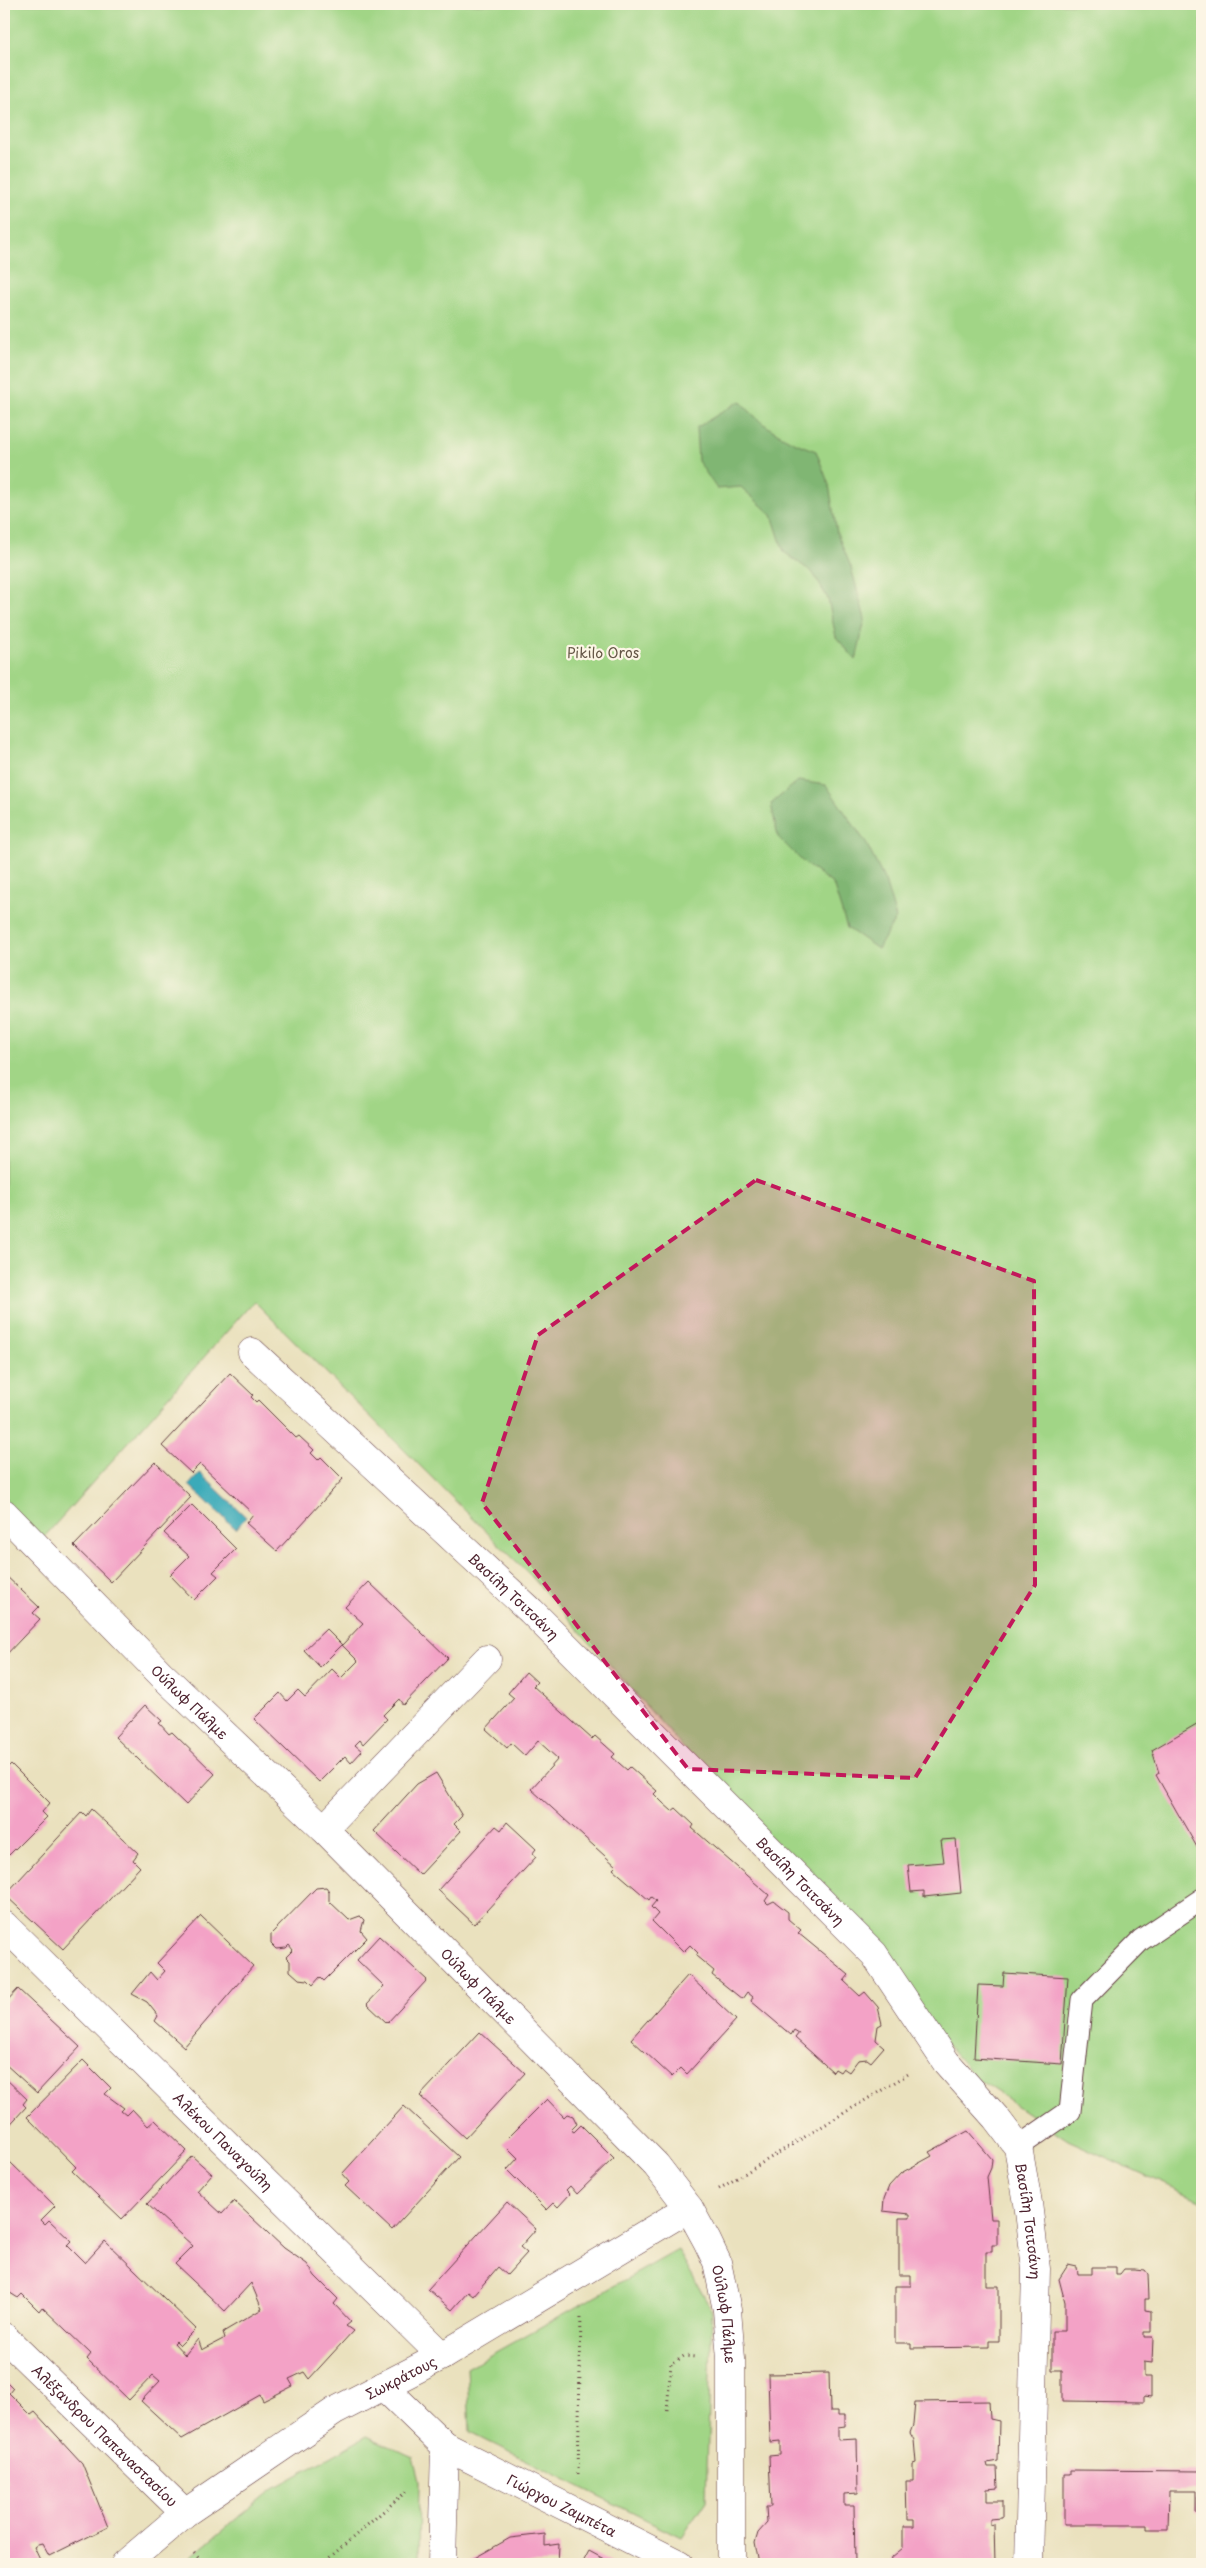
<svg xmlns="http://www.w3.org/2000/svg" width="1206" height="2568" font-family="'Playpen Sans',sans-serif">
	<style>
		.green { fill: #a1d586; stroke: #767a58 }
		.forest { fill: #80b673; stroke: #656a4f }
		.water { fill: #3baab9; stroke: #426472 }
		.building { fill: #f3a2c6 }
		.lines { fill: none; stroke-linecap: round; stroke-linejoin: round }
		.service-casing { stroke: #623c41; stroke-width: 23 }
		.minor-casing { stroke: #623c41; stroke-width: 29 }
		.path { stroke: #623c41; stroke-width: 3; stroke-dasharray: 1 4; stroke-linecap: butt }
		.service { stroke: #fff; stroke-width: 21 }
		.minor { stroke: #fff; stroke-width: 28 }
		.marked { fill: #c2185b; fill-opacity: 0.2; stroke: #c2185b; stroke-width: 4; stroke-dasharray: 10 6; stroke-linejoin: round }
		.labels { text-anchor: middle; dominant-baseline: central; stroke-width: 4.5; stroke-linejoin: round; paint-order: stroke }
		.park-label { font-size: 14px; fill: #645646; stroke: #fcf5e5 }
		.street-label { font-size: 14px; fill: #4a1f2b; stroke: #fcf5e5 }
	</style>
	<rect width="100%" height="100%" fill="#fcf5e5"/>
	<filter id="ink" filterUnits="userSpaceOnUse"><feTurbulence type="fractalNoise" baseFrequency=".02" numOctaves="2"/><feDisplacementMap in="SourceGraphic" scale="10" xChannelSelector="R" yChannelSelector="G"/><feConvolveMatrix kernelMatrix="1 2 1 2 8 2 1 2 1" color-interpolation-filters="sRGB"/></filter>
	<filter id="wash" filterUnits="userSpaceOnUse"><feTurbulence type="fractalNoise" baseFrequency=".0096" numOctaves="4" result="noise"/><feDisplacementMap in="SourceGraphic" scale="20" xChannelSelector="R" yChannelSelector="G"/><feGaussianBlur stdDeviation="1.12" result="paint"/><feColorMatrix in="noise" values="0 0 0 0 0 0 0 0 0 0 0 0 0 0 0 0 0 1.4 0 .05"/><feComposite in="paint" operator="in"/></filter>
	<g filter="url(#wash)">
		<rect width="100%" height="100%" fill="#eae1be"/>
		<path class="green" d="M4 4H1202V2201L1068 2140 976 2078 531 1576 254 1301 29 1554 4 1528Z
			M678 2250 712 2311 706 2500 681 2537 470 2432 467 2368Z
			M367 2436 413 2457 419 2481 418 2564H182L272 2489Z"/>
		<path class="forest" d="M740 401C763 427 783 439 816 451L829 485 837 533 851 567 865 619 856 660 836 637 828 599 813 573 784 552 772 515 741 487 717 489 698 461 696 428Z
			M798 781 826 785 866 843 885 881 896 918 878 949 847 928 833 884 804 863 778 837 771 804Z"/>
		<path class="water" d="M200 1473 246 1517 236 1529 189 1485Z"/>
		<g id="blocks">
			<path class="building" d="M230 1373 253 1395 251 1397 256 1402 258 1400 296 1438 299 1436 314 1450 311 1453 318 1460 321 1457 343 1479 277 1551 246 1523 253 1514 200 1464 191 1473 162 1446Z
				M155 1462 191 1497 111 1582 74 1546Z
				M192 1505 236 1549 213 1572 218 1576 194 1600 170 1575 189 1556 164 1533Z
				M4 1574 39 1607 33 1613 40 1619 4 1657Z
				M369 1582 448 1658 403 1705 399 1699 383 1715 387 1719 363 1744 360 1740 355 1745 362 1751 351 1763 345 1756 319 1782 254 1719 280 1693 287 1701 298 1690 305 1697 332 1669 341 1678 358 1661 342 1645 363 1623 345 1607Z
				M326 1629 342 1645 320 1667 304 1650Z
				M526 1672 537 1682 533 1686 592 1739 595 1736 615 1754 612 1757 627 1770 630 1767 657 1791 654 1794 663 1803 672 1811 676 1808 694 1825 692 1828 769 1895 765 1901 768 1904 774 1901 788 1912V1919L801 1930 798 1933 849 1975 844 1981 860 1996 865 1992 878 2007 882 2024 878 2026 876 2040 884 2047 871 2062 867 2059 858 2060 849 2072 843 2068 840 2072 835 2069 833 2072 795 2038 799 2033 794 2030 791 2035 751 2001 753 1997 747 1992 742 1999 712 1975 714 1971 696 1956 698 1953 690 1945 683 1952 652 1921 658 1914 651 1907 656 1901 651 1897 649 1900 613 1869 616 1866 531 1789 558 1759 538 1741 525 1756 511 1743 507 1748 486 1729 514 1698 508 1693Z
				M145 1705 162 1721 159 1723 169 1734 172 1732 215 1774 186 1805 115 1737Z
				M1200 1722 1202 1726V1856L1156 1775 1159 1773 1152 1750Z
				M11 1764 50 1803 42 1812 47 1817 9 1855 6 1852 4 1855V1771Z
				M436 1773 462 1816 454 1824 461 1831 420 1875 374 1831 417 1784Z
				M91 1809 138 1853 133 1860 140 1867 63 1949 5 1895 82 1812 86 1816Z
				M507 1822 536 1849 532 1854 536 1857 474 1924 438 1890 496 1826 501 1830Z
				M956 1839 961 1893 924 1897V1891L911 1892 908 1865 944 1862 941 1840Z
				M326 1887 329 1891V1901L349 1920 360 1916 364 1920 361 1931 367 1938 324 1981 320 1977 313 1985 308 1980 299 1979 290 1971V1961L286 1957 293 1950 289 1945 286 1948 276 1949 271 1944V1934L316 1888Z
				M201 1916 253 1966 184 2047 155 2021 158 2016 147 2002 132 1994 150 1972 157 1980 165 1971 157 1963Z
				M379 1936 427 1980 387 2023 367 2004 384 1986 357 1960Z
				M1004 1973 1068 1977 1062 2064 974 2058 978 1985 1003 1986Z
				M688 1975 736 2020 687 2074 681 2068 672 2077 631 2039Z
				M18 1989 80 2047 37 2093 4 2063V2004Z
				M480 2032 525 2073 465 2138 420 2096Z
				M83 2060 111 2088 105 2094 124 2108 121 2111 126 2115 132 2109 148 2126 155 2120 187 2151 122 2219 72 2171 76 2167 27 2117Z
				M4 2077 27 2099 23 2104 26 2107 4 2131Z
				M547 2099 564 2117 567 2114 573 2116 577 2124 571 2130 574 2132 581 2125 614 2158 577 2194 570 2186 566 2190 570 2194 558 2207 554 2203 547 2210 507 2170 518 2158 503 2143Z
				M404 2106 459 2157 392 2230 345 2186 349 2182 342 2174Z
				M968 2131 992 2159 991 2168 987 2177 991 2219H997V2245H992V2252H986V2286H999V2341H989V2347L911 2348V2343H895V2286H911V2275H899V2218H910V2214L883 2211 884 2199 889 2186 901 2173 932 2156 929 2152Z
				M192 2156 212 2174 197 2191 222 2214 234 2201 284 2248 307 2264 315 2276 338 2299 334 2304 351 2322 346 2326 353 2331 309 2379 304 2372 289 2379 293 2386 263 2401 260 2395 182 2439 141 2401 160 2381 153 2375 129 2400 87 2359 91 2354 42 2307 39 2311 22 2294 18 2298 4 2289V2169L10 2162 55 2206 41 2220 45 2224 49 2220 71 2241 67 2245 85 2263 105 2241 196 2329 180 2345 176 2341 174 2343 185 2355 198 2339 202 2350 225 2338 223 2332 262 2309 251 2283 225 2311 175 2264 193 2246 147 2204Z
				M507 2202 536 2229 520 2247 527 2253 507 2275 498 2267 473 2296 468 2292 452 2310 428 2289Z
				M1068 2265 1077 2267 1078 2274H1092V2267H1116V2274H1120L1124 2269H1134L1145 2270 1148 2274 1149 2299H1145V2310L1151 2311V2332H1144V2337H1153L1152 2363 1144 2362V2377H1151V2397L1144 2396V2402L1062 2401V2370H1052V2331H1065V2302L1059 2279Z
				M1202 2311V2361H1201L1200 2319Z
				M829 2373 830 2411H838V2415H845V2426L838 2427V2440L857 2439 858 2493 844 2494V2505H854L855 2564H759L755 2543 758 2533 767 2523 766 2507H771L769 2456 780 2455V2441L770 2442 768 2374Z
				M4 2379 13 2388 9 2393 31 2415 35 2412 82 2463 108 2527 49 2556 42 2543 38 2544 34 2547 41 2562 38 2564H4V2484L8 2481 4 2473Z
				M989 2401 990 2419 999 2421 998 2461 987 2463 988 2467H997L998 2488 987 2489V2501H1002V2518L990 2519V2525L994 2524 995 2564H891L892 2557 903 2548V2526H914V2519H907L906 2481H913V2464L916 2463 914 2440 910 2433 913 2425 915 2402Z
				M1070 2470 1202 2471V2540H1200V2513H1196V2491H1169L1168 2529H1147V2525H1064V2474H1070Z
				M545 2534V2546L559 2544 558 2564H464L510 2538Z
				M589 2551 613 2564H582Z
				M1141 2561H1202V2564H1141Z"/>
		</g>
	</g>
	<g filter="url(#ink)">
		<use href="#blocks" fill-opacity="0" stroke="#623c41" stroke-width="1"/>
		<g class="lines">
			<g class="service-casing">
				<path id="service" d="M1018 2147 1070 2111 1082 2000 1141 1940 1202 1899"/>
			</g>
			<g class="minor-casing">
				<g id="minor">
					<path id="s1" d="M252 1352 531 1611 874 1954 946 2062 996 2118 1018 2147 1028 2203 1036 2269 1029 2564"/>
					<path id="s2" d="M4 1513 162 1675 324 1829 656 2165 689 2208 707 2241 717 2262 727 2310 731 2359V2564"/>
					<path d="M324 1829 487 1659"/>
					<path id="s3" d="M4 1925 442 2356"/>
					<path id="s4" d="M4 2337 185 2513"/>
					<path d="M383 2386 445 2446 442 2564"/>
					<path id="s5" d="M445 2446 679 2564"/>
					<path id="s6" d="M125 2564 185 2513 335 2411 442 2356 689 2208"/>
				</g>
			</g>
			<path class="path" d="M719 2189 910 2073
				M667 2410 671 2364 684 2356 695 2357
				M578 2474 581 2315
				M194 2553 204 2564
				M322 2564 407 2491"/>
			<use href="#service" class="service"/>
			<use href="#minor" class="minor"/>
		</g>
	</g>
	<path class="marked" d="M756 1180 1034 1281 1035 1585 915 1778 688 1769 482 1503 538 1335Z"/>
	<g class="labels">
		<g class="park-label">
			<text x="603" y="652">Pikilo Oros</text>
		</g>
		<g class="street-label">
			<text stroke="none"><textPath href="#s1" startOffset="358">Βασίλη Τσιτσάνη</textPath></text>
			<text stroke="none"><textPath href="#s2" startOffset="265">Ούλωφ Πάλμε</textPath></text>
			<text stroke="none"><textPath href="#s1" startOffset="762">Βασίλη Τσιτσάνη</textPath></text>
			<text stroke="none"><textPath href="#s2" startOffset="670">Ούλωφ Πάλμε</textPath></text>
			<text stroke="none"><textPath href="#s3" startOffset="308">Αλέκου Παναγούλη</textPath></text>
			<text stroke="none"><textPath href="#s1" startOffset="1182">Βασίλη Τσιτσάνη</textPath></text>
			<text stroke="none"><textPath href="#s2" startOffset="1090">Ούλωφ Πάλμε</textPath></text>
			<text stroke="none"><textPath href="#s6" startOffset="334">Σωκράτους</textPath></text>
			<text stroke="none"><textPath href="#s4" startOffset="141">Αλέξανδρου Παπαναστασίου</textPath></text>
			<text stroke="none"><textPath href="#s5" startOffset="131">Γιώργου Ζαμπέτα</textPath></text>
		</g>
	</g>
	<rect width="1206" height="2568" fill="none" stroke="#fcf5e5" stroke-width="20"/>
</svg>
